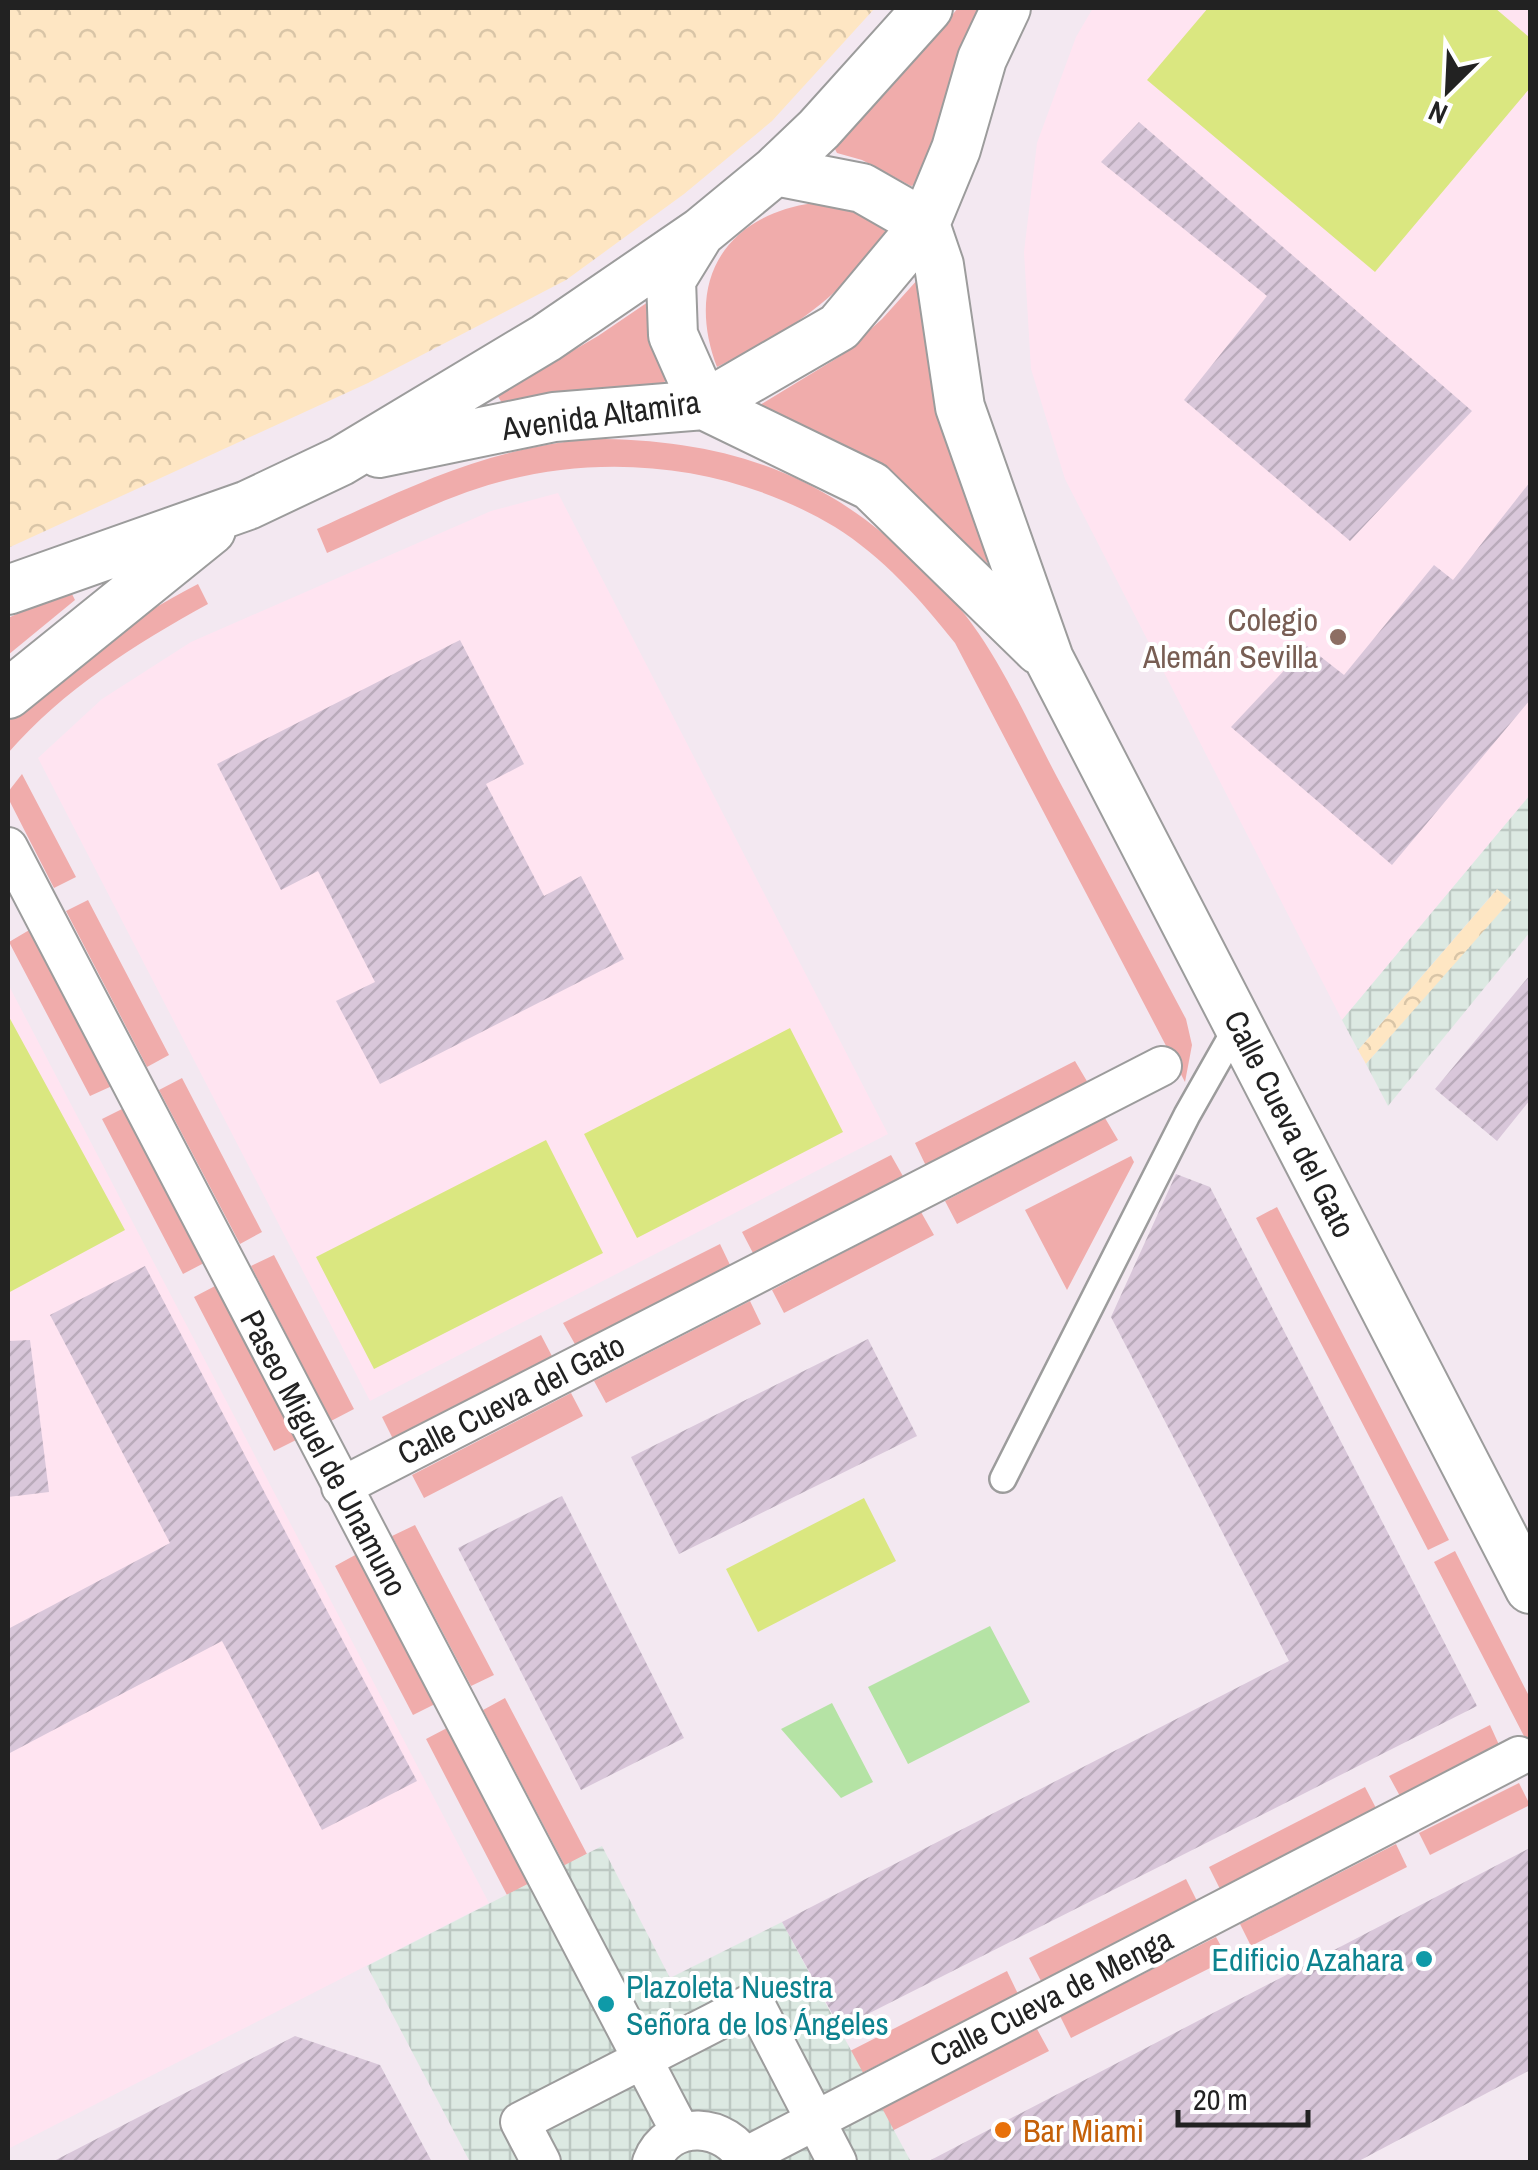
<svg xmlns="http://www.w3.org/2000/svg" width="1538" height="2170" font-family="'Archivo Narrow',sans-serif">
	<style>
		.education { fill: #ffe4f1 }
		.grass { fill: #f0acab }
		.park { fill: url(#park-crowns) }
		.pitch { fill: #dae780 }
		.plaza { fill: url(#plaza-grid) }
		.water { fill: #b5e3a5 }
		.building { fill: url(#building-hatch) }
		.lines { fill: none; stroke-linecap: round; stroke-linejoin: round }
		.service-casing { stroke: #9c9c9c; stroke-width: 30 }
		.pedestrian-casing { stroke: #9c9c9c; stroke-width: 42 }
		.minor-casing { stroke: #9c9c9c; stroke-width: 52 }
		.service { stroke: #fff; stroke-width: 25 }
		.pedestrian { stroke: #fff; stroke-width: 38 }
		.minor { stroke: #fff; stroke-width: 48 }
		.education-dot { fill: #8d6e63; stroke: #fff; stroke-width: 4 }
		.culture-dot { fill: #0f9aa8; stroke: #fff; stroke-width: 4 }
		.food-dot { fill: #e8710a; stroke: #fff; stroke-width: 4 }
		.labels { text-anchor: middle; dominant-baseline: central; stroke-width: 8; stroke-linejoin: round; paint-order: stroke }
		.street-label { font-size: 32px; fill: #222; stroke: #fff }
		.education-label { font-size: 32px; fill: #785e54; stroke: #fff; text-anchor: end }
		.culture-label { font-size: 32px; fill: #0d838f; stroke: #fff; text-anchor: end }
		.food-label { font-size: 32px; fill: #c56008; stroke: #fff; text-anchor: start }
	</style>
	<defs>
		<pattern id="park-crowns" width="20" height="18" patternUnits="userSpaceOnUse" patternTransform="scale(2.5)"><rect width="20" height="18" fill="#fee6c3"/><path d="M2 6a3 3 0 1 1 6 0M12 15a3 3 0 1 1 6 0" fill="none" stroke="#d9c5a7"/></pattern>
		<pattern id="plaza-grid" width="8" height="8" patternUnits="userSpaceOnUse" patternTransform="scale(2.5)"><rect width="8" height="8" fill="#dce9e2"/><path d="M0 4h8M4 0v8" fill="none" stroke="#bcc8c2"/></pattern>
		<pattern id="building-hatch" width="6" height="6" patternUnits="userSpaceOnUse" patternTransform="scale(2.5)"><rect width="6" height="6" fill="#d9c7da"/><path d="M-1 1l2-2M0 6l6-6M5 7l2-2" fill="none" stroke="#baabbb"/></pattern>
	</defs>
	<rect width="100%" height="100%" fill="#f3e8f1"/>
	<path class="education" d="M1093 8H1530V795L1342 1020 1065 479 1031 369 1024 252 1037 143 1076 37Z
		M558 493 888 1134 370 1401 38 758 102 699 191 642 491 511Z
		M8 984 489 1903 8 2149Z"/>
	<path class="grass" d="M958 8H980C956 66 942 127 918 184L911 186 862 160 837 153 834 147 889 90Z
		M813 203C846 207 861 212 888 233 837 300 791 331 717 367 685 283 723 216 813 203Z
		M919 278 935 395 960 478 994 557 987 563 918 498 858 455 755 408 842 355 882 319Z
		M648 302 655 305 667 377 664 383 502 403 497 395 598 336Z
		M592 439C722 439 821 471 915 562 935 582 956 601 972 624 1006 671 1030 726 1057 777 1100 857 1143 938 1186 1019L1192 1045 1185 1082 955 643C921 600 883 557 835 527 725 461 588 449 467 492 420 509 373 533 327 553L317 529C412 486 486 448 592 439Z
		M198 584 208 604C135 644 63 690 8 753V719C63 666 130 619 198 584Z
		M70 590 75 600 8 655V618Z
		M22 774 76 877 54 888 8 798V792Z
		M88 900 169 1055 147 1067 66 911Z
		M31 929 112 1086 90 1096 9 942Z
		M1075 1061 1088 1083 926 1166 915 1143Z
		M182 1078 262 1232 240 1244 159 1090Z
		M124 1108 204 1263 183 1274 102 1119Z
		M1105 1118 1118 1140 957 1224 945 1201Z
		M891 1155 904 1178 754 1255 742 1232Z
		M1131 1156 1134 1162 1067 1290 1025 1210Z
		M1277 1207 1449 1540 1428 1550 1256 1218Z
		M921 1212 934 1235 784 1313 772 1290Z
		M720 1244 731 1267 576 1346 563 1323Z
		M274 1255 354 1409 331 1421 251 1266Z
		M217 1285 296 1440 274 1451 194 1297Z
		M750 1301 761 1324 606 1403 594 1381Z
		M541 1335 553 1358 394 1441 382 1417Z
		M571 1393 583 1416 424 1498 412 1475Z
		M415 1525 494 1675 471 1686 392 1536Z
		M1455 1551 1530 1698V1740L1527 1742 1434 1562Z
		M357 1554 435 1704 413 1715 335 1566Z
		M505 1698 587 1854 565 1866 483 1710Z
		M1490 1725 1500 1747 1401 1798 1389 1776Z
		M447 1728 529 1884 507 1895 426 1739Z
		M1519 1783 1530 1805 1430 1855 1419 1833Z
		M1365 1787 1377 1810 1220 1889 1209 1867Z
		M1396 1844 1407 1867 1251 1946 1240 1924Z
		M1186 1879 1197 1901 1041 1981 1029 1958Z
		M1216 1937 1228 1959 1071 2038 1060 2016Z
		M1007 1971 1018 1994 862 2073 850 2051Z
		M1037 2029 1049 2051 892 2131 881 2108Z"/>
	<path class="park" d="M8 8H875L772 121 684 194 566 280 368 383 8 548Z
		M1498 888 1512 901 1366 1064 1358 1050Z"/>
	<path class="pitch" d="M1208 8H1495L1530 38V88L1375 272 1147 80Z
		M8 1015 125 1230 8 1293Z
		M790 1028 843 1132 637 1238 584 1134Z
		M546 1140 603 1253 374 1369 316 1257Z
		M864 1498 896 1561 758 1632 726 1569Z"/>
	<path class="plaza" d="M1530 795V932L1388 1106 1366 1064 1511 900 1497 889 1358 1050 1342 1020Z
		M602 1846 670 1978 782 1922 911 2162H470L367 1966Z"/>
	<path class="water" d="M990 1626 1030 1702 908 1764 868 1687Z
		M832 1703 873 1782 841 1798 781 1729Z"/>
	<path class="building" d="M1139 122 1472 411 1350 541 1184 400 1267 296 1101 162Z
		M1530 482V700L1392 865 1231 727 1307 646 1344 675 1434 565 1453 580Z
		M460 640 524 764 486 784 544 896 581 876 624 959 380 1084 336 1001 375 982 318 871 281 890 217 764Z
		M1530 975V1100L1497 1141 1435 1089Z
		M1176 1174 1210 1187 1477 1706 840 2028 782 1922 1289 1661 1111 1317Z
		M145 1266 417 1781 322 1830 222 1641 8 1754V1629L170 1543 50 1315Z
		M868 1339 917 1436 679 1554 631 1457Z
		M30 1340 49 1492 8 1497V1341Z
		M562 1496 684 1738 581 1790 458 1548Z
		M1530 1848V2070L1357 2162H927Z
		M295 2036 380 2065 432 2162H52Z"/>
	<g class="lines">
		<g class="service-casing">
			<path id="service" d="M1003 1479 1187 1115 1238 1025"/>
		</g>
		<g class="pedestrian-casing">
			<path id="pedestrian" d="M8 847 681 2133
				M341 1487 1162 1066
				M745 2157 1519 1756
				M541 2162 520 2122 754 2002 837 2162
				M652 2162C669 2118 727 2122 747 2162"/>
		</g>
		<g class="minor-casing">
			<path id="minor" d="M775 171 862 188 925 224 939 265 960 407 1049 659 1530 1589
				M698 236 671 280 673 335 704 405 871 486 1039 650
				M379 453 554 417 704 405 839 327 925 224 956 149 982 59 1006 8
				M8 590 248 505 341 461 546 338 701 232 775 171 819 129 928 8
				M8 694 211 530"/>
		</g>
		<use href="#service" class="service"/>
		<use href="#pedestrian" class="pedestrian"/>
		<use href="#minor" class="minor"/>
	</g>
	<circle class="education-dot" cx="1338" cy="637" r="10"/>
	<g class="culture-dot">
		<circle cx="1424" cy="1959" r="10"/>
		<circle cx="606" cy="2004" r="10"/>
	</g>
	<circle class="food-dot" cx="1003" cy="2130" r="10"/>
	<g class="labels">
		<g class="street-label">
			<text transform="translate(601 415) rotate(-8)">Avenida Altamira</text>
			<text transform="translate(1290 1124) rotate(63)">Calle Cueva del Gato</text>
			<text transform="translate(511 1399) rotate(-27)">Calle Cueva del Gato</text>
			<text transform="translate(324 1453) rotate(62)">Paseo Miguel de Unamuno</text>
			<text transform="translate(1051 1997) rotate(-27)">Calle Cueva de Menga</text>
		</g>
		<g class="education-label">
			<text x="1318" y="619">Colegio<tspan x="1318" dy="37">Alemán Sevilla</tspan></text>
		</g>
		<g class="culture-label">
			<text x="1404" y="1959">Edificio Azahara</text>
			<text x="626" y="1986" text-anchor="start">Plazoleta Nuestra<tspan x="626" dy="37">Señora de los Ángeles</tspan></text>
		</g>
		<g class="food-label">
			<text x="1023" y="2130">Bar Miami</text>
		</g>
	</g>
	<rect width="1538" height="2170" fill="none" stroke="#222222" stroke-width="20"/>
	<g transform="translate(1448 90) rotate(204)" stroke="#ffffff" stroke-width="8" paint-order="stroke">
	<path d="M0-8L18 38L0 25L-18 38Z" fill="#222222"/>
	<text y="-15" font-size="28" font-weight="bold" text-anchor="middle" fill="#222222">N</text>
	</g>
	<path d="M1178 2110v15h130v-15" fill="none" stroke="#222222" stroke-width="5"/>
	<text x="1193" y="2110" font-size="30" fill="#222222" stroke="#ffffff" stroke-width="8" paint-order="stroke">20 m</text>
</svg>
